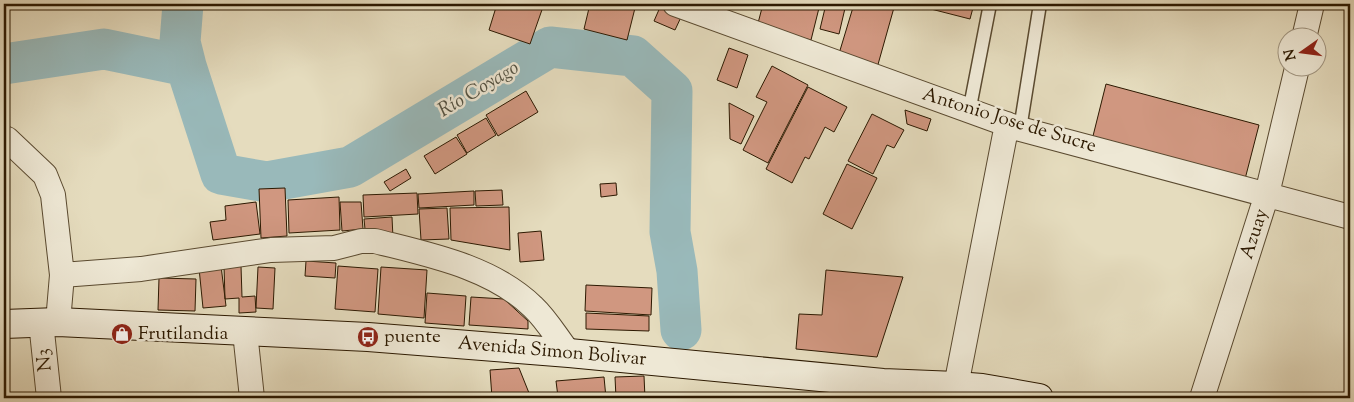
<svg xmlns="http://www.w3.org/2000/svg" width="1354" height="402" font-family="'Sorts Mill Goudy',serif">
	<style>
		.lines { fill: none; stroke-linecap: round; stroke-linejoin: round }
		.river { stroke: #99b9ba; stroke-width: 41 }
		.building { fill: #d09780; stroke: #2c1901 }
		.lane-casing { stroke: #5a4a30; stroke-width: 15 }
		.street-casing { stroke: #5a4a30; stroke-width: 26 }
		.secondary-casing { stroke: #2c1901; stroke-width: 30 }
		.lane { stroke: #eee8d5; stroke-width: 12 }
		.street { stroke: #eee8d5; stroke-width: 24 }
		.secondary { stroke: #eee8d5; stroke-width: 28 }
		.labels { text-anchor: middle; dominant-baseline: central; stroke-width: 5; stroke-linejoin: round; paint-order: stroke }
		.street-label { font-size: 19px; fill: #2c1901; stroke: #eee8d5 }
		.poi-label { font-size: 19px; fill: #2c1901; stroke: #eee8d5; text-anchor: start }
		.water-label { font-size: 20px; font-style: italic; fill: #525142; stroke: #eee8d5 }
	</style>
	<rect width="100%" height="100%" fill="#e5dcbe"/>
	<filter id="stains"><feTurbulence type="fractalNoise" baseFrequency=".004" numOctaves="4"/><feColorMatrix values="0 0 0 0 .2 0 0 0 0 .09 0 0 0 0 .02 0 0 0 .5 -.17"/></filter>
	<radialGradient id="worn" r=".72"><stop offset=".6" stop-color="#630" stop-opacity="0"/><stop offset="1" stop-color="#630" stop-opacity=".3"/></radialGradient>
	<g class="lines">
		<path class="river" d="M183 4 180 42 186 66 221 174 267 182 350 167 550 47 633 56 672 91 670 232 677 271 681 330
			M4 64 104 49 186 66"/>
	</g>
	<path class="building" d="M497 4H544L530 44 489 30Z
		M590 4H636L627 40 584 29Z
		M703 4H727L725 13Z
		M763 4H820L811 40 757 27Z
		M826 4H846L839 34 820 29Z
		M854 4H895L877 68 838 57Z
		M928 4H974L970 19 927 8Z
		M661 5 682 15 675 30 654 21Z
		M729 48 748 55 737 88 717 80Z
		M772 66 808 85 768 163 743 150 767 102 756 97Z
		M1106 84 1259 125 1244 183 1092 140Z
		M808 87 847 107 834 132 825 127 809 159 805 157 792 183 766 169Z
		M526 91 538 112 498 136 486 115Z
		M729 103 754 116 741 144 730 139Z
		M905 110 931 119 927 131 907 124Z
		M872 114 904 130 894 148 887 145 873 174 848 161Z
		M486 118 496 135 467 153 457 135Z
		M456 137 467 154 435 174 424 156Z
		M847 164 877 178 852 229 823 214Z
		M406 169 411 178 390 191 384 182Z
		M616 183 617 195 601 197 600 184Z
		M285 188 287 236 261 238 259 189Z
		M502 190 503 205 476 206 475 191Z
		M474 191V205L419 208 418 194Z
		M417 193 418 214 364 217 363 195Z
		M339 197 340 230 289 233 288 200Z
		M256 202 260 234 213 240 210 222 226 220 225 206Z
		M340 202H361L363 229 342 231Z
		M509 207 510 250 451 240 450 208Z
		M447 208 449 239 421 240 419 209Z
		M392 217 393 238 366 239 364 219Z
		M541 231 544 260 520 262 518 233Z
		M306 261 336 263 335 278 305 276Z
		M221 266 226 306 203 308 199 268Z
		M224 266H241L242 297 255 296 256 312 239 313V298L225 299Z
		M338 266 378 269 375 312 335 309Z
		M258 267 275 268 273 309 256 308Z
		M381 267 427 270 424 318 378 314Z
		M826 270 903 277 877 357 796 349 799 314 822 315Z
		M159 278 196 279 195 311 158 310Z
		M586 285 652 288 651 315 585 311Z
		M427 293 466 296 464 326 425 323Z
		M471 297 504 299 528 321V329L469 325Z
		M586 313 649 316V331L586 329Z
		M519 368 531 398H492L490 370Z
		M644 376 645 398H616L615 377Z
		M604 377 606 398H552L558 397 556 381Z"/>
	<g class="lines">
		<g class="lane-casing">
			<path id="lane" d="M969 112 990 4
				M1020 129 1040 4"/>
		</g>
		<g class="street-casing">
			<path id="street" d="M675 4 1020 129 1350 217
				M1304 38 1312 4
				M4 138 7 139 45 175 53 195 62 275 58 322
				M62 275 141 269 271 250 334 248 361 241H375C430 255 492 267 533 307 547 320 557 338 569 353
				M41 322 49 398
				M245 332 252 398
				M956 386 1007 124
				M1202 398 1267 194 1297 68"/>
		</g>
		<g class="secondary-casing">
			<path id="secondary" d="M4 324 58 322 368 337 569 353 883 383 956 386 982 388 1039 398"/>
		</g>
		<use href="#lane" class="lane"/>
		<use href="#street" class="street"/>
		<use href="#secondary" class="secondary"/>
	</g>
	<defs>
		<g id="shop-disc" transform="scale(1.125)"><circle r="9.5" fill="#8f2418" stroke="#eee8d5"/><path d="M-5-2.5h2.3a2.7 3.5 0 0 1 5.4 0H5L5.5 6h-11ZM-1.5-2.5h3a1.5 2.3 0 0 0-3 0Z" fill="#fff"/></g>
		<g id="bus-disc" transform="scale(1.125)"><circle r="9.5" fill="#8f2418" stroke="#eee8d5"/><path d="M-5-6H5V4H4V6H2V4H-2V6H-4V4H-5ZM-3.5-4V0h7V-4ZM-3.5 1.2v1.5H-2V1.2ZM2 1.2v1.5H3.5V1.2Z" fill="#fff"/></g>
	</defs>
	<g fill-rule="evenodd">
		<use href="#shop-disc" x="122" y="334"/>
		<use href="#bus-disc" x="368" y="337"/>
	</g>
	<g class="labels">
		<g class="street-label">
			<text transform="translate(1009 121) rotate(17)">Antonio Jose de Sucre</text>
			<text transform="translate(1255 234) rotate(-72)">Azuay</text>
			<text transform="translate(552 352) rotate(5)">Avenida Simon Bolivar</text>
			<text transform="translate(45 360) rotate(-96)">N3</text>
		</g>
		<g class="poi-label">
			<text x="138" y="334">Frutilandia</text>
			<text x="384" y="337">puente</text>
		</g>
		<g class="water-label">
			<text transform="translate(479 90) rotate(-31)">Río Coyago</text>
		</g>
	</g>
	<rect width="1354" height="402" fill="none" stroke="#e5dcbe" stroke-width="20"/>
	<rect x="5" y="5" width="1344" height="392" fill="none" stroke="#2c1901" stroke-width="2.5"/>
	<rect x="10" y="10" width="1334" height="382" fill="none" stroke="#2c1901"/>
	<g transform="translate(1302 52) rotate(256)"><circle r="24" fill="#eee8d5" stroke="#a09580"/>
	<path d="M0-4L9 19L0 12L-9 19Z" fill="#8f2418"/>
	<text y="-8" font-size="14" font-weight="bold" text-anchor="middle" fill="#2c1901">N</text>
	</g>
	<rect width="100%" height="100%" filter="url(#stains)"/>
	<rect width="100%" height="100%" fill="url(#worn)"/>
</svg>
